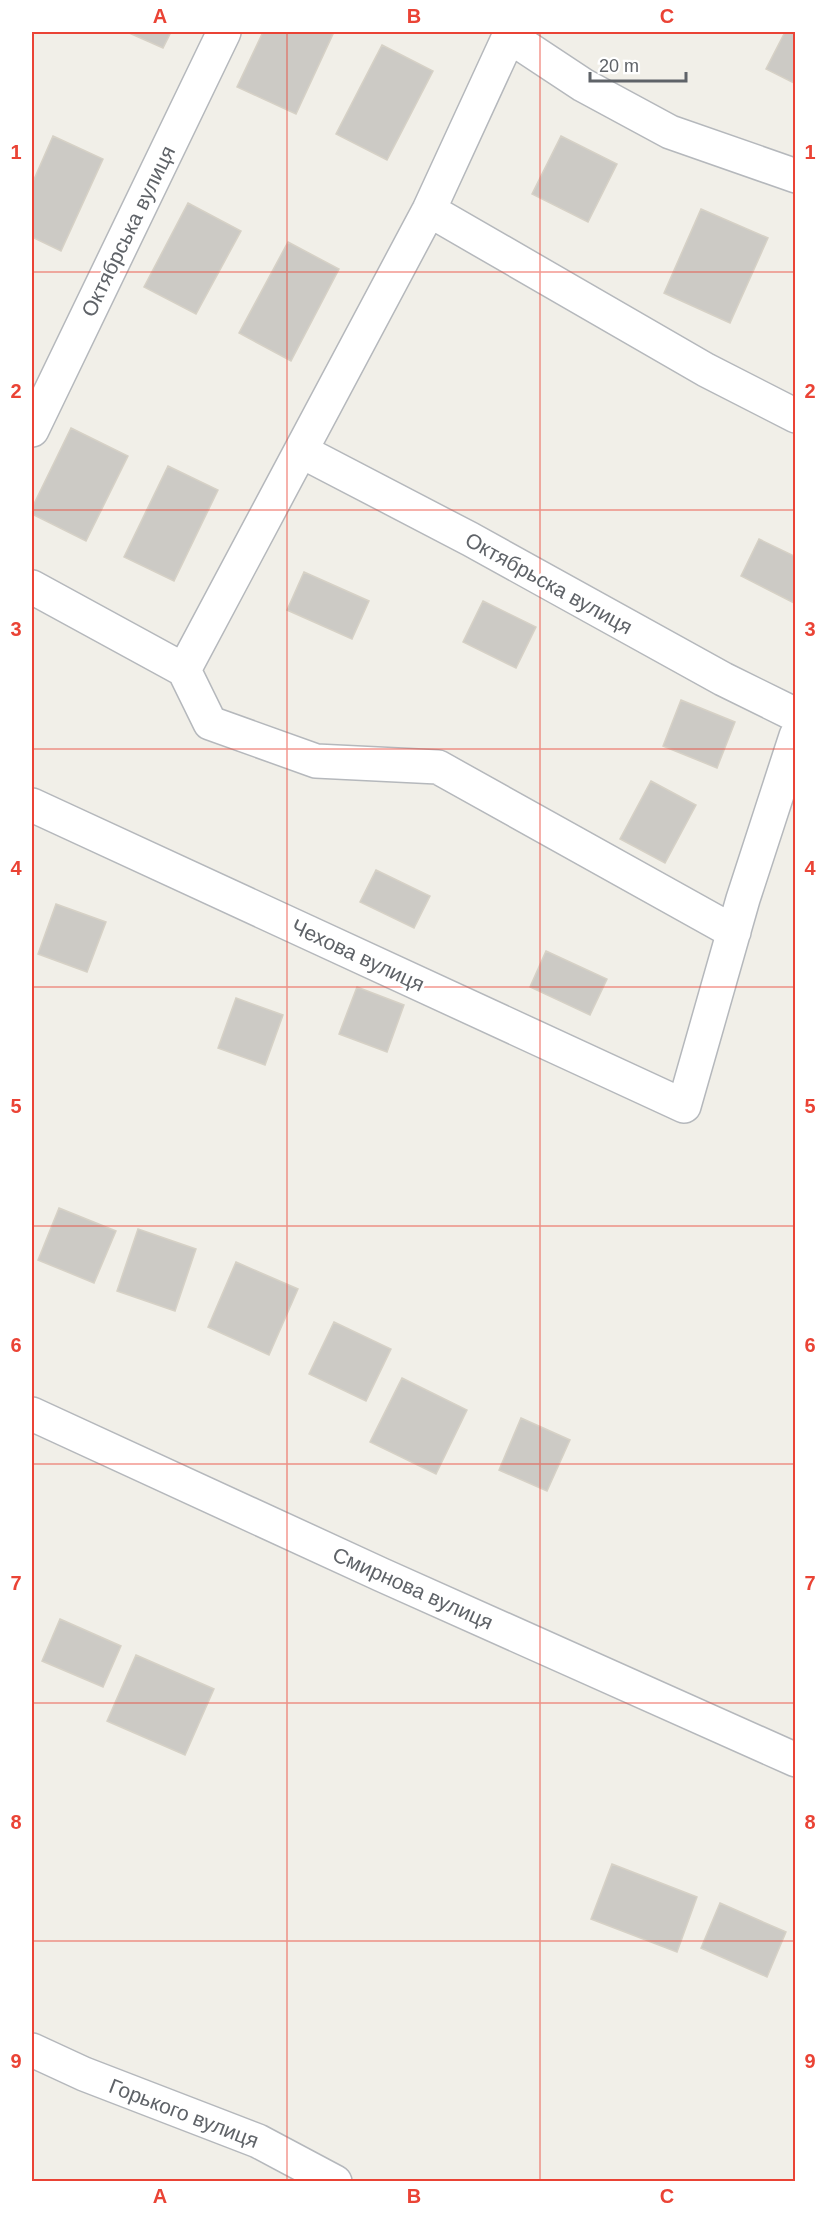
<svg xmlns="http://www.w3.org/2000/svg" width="827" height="2213" font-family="Helvetica,sans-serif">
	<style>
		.building { fill: #cccac5; stroke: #d6d1c6; stroke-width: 1.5 }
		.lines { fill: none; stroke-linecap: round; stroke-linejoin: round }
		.minor-casing { stroke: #b5b8bc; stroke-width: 36 }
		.minor { stroke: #fff; stroke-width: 33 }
		.grid { fill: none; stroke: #ea4335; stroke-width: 1.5; stroke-opacity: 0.55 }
		.labels { text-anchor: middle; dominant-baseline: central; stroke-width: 6; stroke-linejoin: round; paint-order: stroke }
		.street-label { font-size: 21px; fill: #5f6368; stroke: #fff }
		.neatline { fill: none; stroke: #ea4335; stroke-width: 2 }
		.grid-label { font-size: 20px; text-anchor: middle; font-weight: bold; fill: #ea4335 }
	</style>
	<rect width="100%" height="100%" fill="#f1efe8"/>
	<path class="building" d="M127 32H171L163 48Z
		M263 32H329L333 34 296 114 237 87Z
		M785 32H796V84L766 69Z
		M382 45 433 71 387 160 336 134Z
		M53 136 103 159 61 251 32 237V184Z
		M561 136 617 164 588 222 532 194Z
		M188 203 241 231 196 314 144 287Z
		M701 209 768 238 730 323 664 293Z
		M288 242 339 269 291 361 239 333Z
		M71 428 128 456 86 541 32 514V508Z
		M168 466 218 490 174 581 124 557Z
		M759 539 796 557V604L741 576Z
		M304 572 369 601 352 639 287 610Z
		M483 601 536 627 516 668 463 642Z
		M681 700 735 722 717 768 663 746Z
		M651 781 696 805 665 863 620 839Z
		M376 870 430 896 414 928 360 902Z
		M56 904 106 922 87 972 38 954Z
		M546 951 607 979 590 1015 530 987Z
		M357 987 404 1005 387 1052 339 1034Z
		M236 998 283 1015 265 1065 218 1048Z
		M59 1208 116 1231 94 1283 38 1260Z
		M138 1229 196 1249 175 1311 117 1291Z
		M236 1262 298 1289 269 1355 208 1327Z
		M334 1322 391 1349 366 1401 309 1374Z
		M402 1378 467 1410 436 1474 370 1442Z
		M521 1418 570 1440 547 1491 499 1470Z
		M60 1619 121 1646 103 1687 42 1661Z
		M136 1655 214 1689 185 1755 107 1721Z
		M612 1864 697 1897 677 1952 591 1919Z
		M720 1903 786 1932 767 1977 701 1948Z"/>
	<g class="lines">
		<g class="minor-casing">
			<path id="minor" d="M509 36 583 85 670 132 796 176
				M429 210 706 370 796 416
				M32 430 224 32
				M301 451 470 539 723 679 796 715
				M32 587 184 670 429 210 511 32
				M184 670 210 723 316 761 438 767 734 932
				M32 805 684 1106 743 899 796 736
				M32 1414 382 1575 796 1760
				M32 2050 84 2074 258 2141 335 2182"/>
		</g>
		<use href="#minor" class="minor"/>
	</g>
	<path class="grid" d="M287 32V2182M540 32V2182M32 272H796M32 510H796M32 749H796M32 987H796M32 1226H796M32 1464H796M32 1703H796M32 1941H796"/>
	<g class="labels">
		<g class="street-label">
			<text transform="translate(128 231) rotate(-64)">Октябрська вулиця</text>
			<text transform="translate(549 583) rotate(29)">Октябрьска вулиця</text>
			<text transform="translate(358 955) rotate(25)">Чехова вулиця</text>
			<text transform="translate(413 1588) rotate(24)">Смирнова вулиця</text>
			<text transform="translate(184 2113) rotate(21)">Горького вулиця</text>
		</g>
	</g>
	<rect width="827" height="2213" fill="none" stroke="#ffffff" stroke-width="66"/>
	<path d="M590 72v9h96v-9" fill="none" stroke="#5f6368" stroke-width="3"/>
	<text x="599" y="72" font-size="18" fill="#5f6368" stroke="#ffffff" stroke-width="4.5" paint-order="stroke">20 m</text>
	<rect x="33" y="33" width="761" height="2147" class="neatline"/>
	<g class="grid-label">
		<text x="160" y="23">A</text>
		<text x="414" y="23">B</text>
		<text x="667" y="23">C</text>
		<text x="16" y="159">1</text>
		<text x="810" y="159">1</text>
		<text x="16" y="398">2</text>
		<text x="810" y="398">2</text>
		<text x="16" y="636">3</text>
		<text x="810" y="636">3</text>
		<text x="16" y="875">4</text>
		<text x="810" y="875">4</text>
		<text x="16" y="1113">5</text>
		<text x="810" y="1113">5</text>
		<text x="16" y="1352">6</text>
		<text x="810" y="1352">6</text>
		<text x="16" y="1590">7</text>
		<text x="810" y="1590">7</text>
		<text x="16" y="1829">8</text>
		<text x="810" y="1829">8</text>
		<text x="16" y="2068">9</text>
		<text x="810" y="2068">9</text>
		<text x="160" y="2203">A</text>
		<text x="414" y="2203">B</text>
		<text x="667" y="2203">C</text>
	</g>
</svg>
